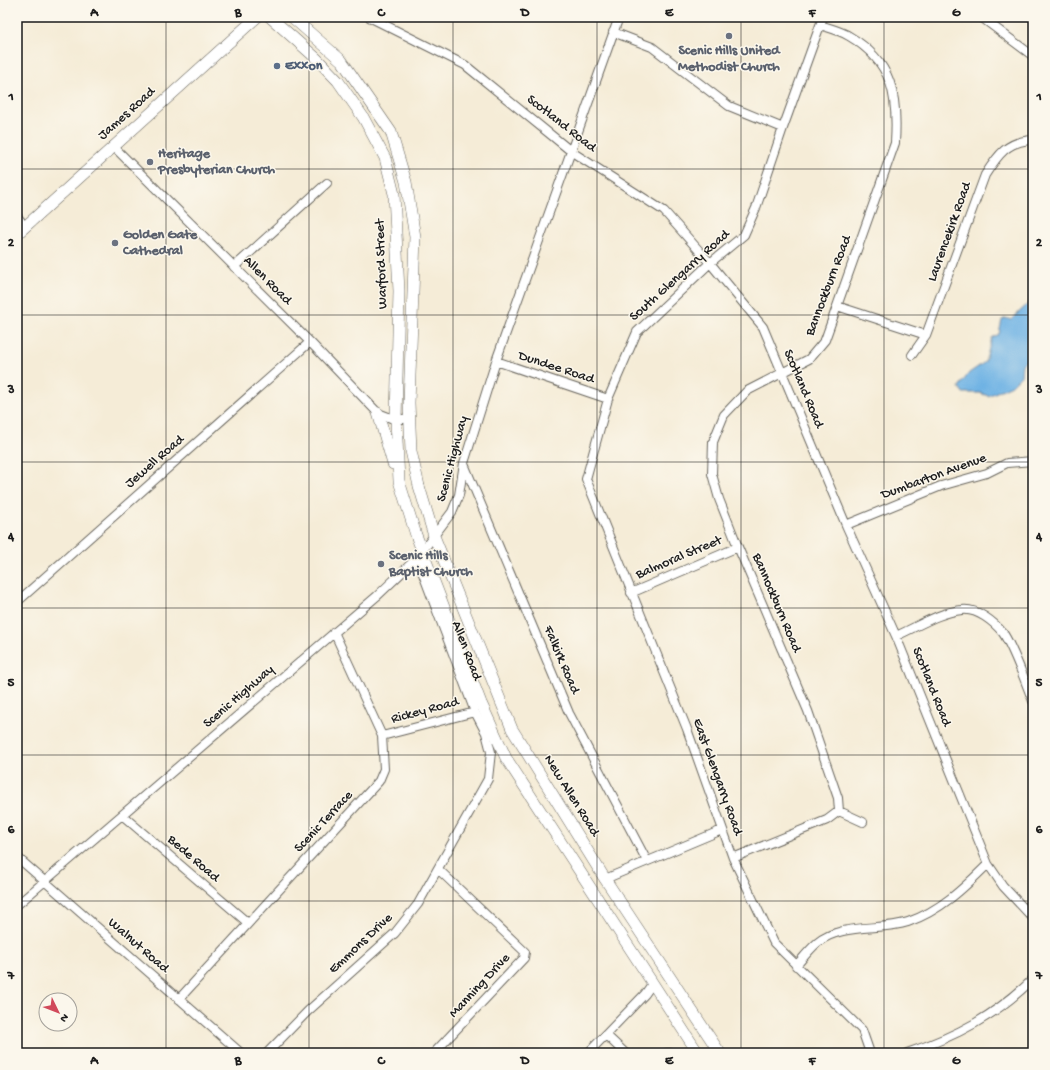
<svg xmlns="http://www.w3.org/2000/svg" width="1050" height="1070" font-family="'Gochi Hand',sans-serif">
	<style>
		.water { fill: #6eb2e4; stroke: #456780 }
		.lines { fill: none; stroke-linecap: round; stroke-linejoin: round }
		.minor-casing { stroke: #68655d; stroke-width: 10 }
		.major-casing { stroke: #68655d; stroke-width: 12 }
		.minor { stroke: #fff; stroke-width: 8 }
		.major { stroke: #fff; stroke-width: 11 }
		.grid { fill: none; stroke: #1c1c1c; stroke-width: 1; stroke-opacity: 0.55 }
		.worship-dot { fill: #6b7280; stroke: #fbf7ec; stroke-width: 1.5 }
		.service-dot { fill: #5c6f8a; stroke: #fbf7ec; stroke-width: 1.5 }
		.labels { text-anchor: middle; dominant-baseline: central; stroke-width: 3; stroke-linejoin: round; paint-order: stroke }
		.worship-label { font-size: 14px; font-weight: bold; fill: #5b616d; stroke: #fbf7ec; text-anchor: start }
		.service-label { font-size: 14px; font-weight: bold; fill: #4e5e75; stroke: #fbf7ec; text-anchor: start }
		.street-label { font-size: 14px; fill: #1c1c1c; stroke: #fbf7ec }
		.neatline { fill: none; stroke: #1c1c1c; stroke-width: 1.5 }
		.grid-label { font-size: 13px; text-anchor: middle; font-weight: bold; fill: #1c1c1c }
	</style>
	<rect width="100%" height="100%" fill="#fbf7ec"/>
	<filter id="ink" filterUnits="userSpaceOnUse"><feTurbulence type="fractalNoise" baseFrequency=".025" numOctaves="2"/><feDisplacementMap in="SourceGraphic" scale="8" xChannelSelector="R" yChannelSelector="G"/><feConvolveMatrix kernelMatrix="1 2 1 2 8 2 1 2 1" color-interpolation-filters="sRGB"/></filter>
	<filter id="wash" filterUnits="userSpaceOnUse"><feTurbulence type="fractalNoise" baseFrequency=".012" numOctaves="4" result="noise"/><feDisplacementMap in="SourceGraphic" scale="16" xChannelSelector="R" yChannelSelector="G"/><feGaussianBlur stdDeviation="0.9" result="paint"/><feColorMatrix in="noise" values="0 0 0 0 0 0 0 0 0 0 0 0 0 0 0 0 0 1.4 0 .05"/><feComposite in="paint" operator="in"/></filter>
	<g filter="url(#wash)">
		<rect width="100%" height="100%" fill="#f5ecd7"/>
		<path class="water" d="M1033 292V330L1028 342 1029 358 1022 364 1021 376 1012 385 988 396 980 393H963L959 387 969 373 985 362 992 338 999 334 1002 320 1006 318 1011 320 1032 300Z"/>
	</g>
	<g filter="url(#ink)">
		<g class="lines">
			<g class="minor-casing">
				<path id="minor" d="M369 17 465 65 572 152 664 211 710 263 763 327 846 525 896 636 988 864 1003 886 1033 918
					M823 17 783 128 756 208 744 235 710 263 637 332 608 399 586 479 687 729 733 858 774 943 862 1030 870 1053
					M981 17 1033 56
					M820 25C829 28 841 31 849 36 893 62 898 96 895 143L825 340 809 359 747 391 724 415 713 442 712 474 719 499 738 547 808 711 838 798 839 811
					M613 32 652 47 729 106 783 128
					M113 146 310 342 378 413 396 420 409 418
					M17 216 25 227
					M234 267 327 183
					M837 306 926 335
					M912 355 926 335 985 175C998 155 1007 141 1033 140
					M496 361 608 399
					M464 464 569 713 647 861
					M846 525 941 486 987 473 1007 463 1033 461
					M631 593 738 547
					M17 602 310 342
					M896 636C917 627 939 612 962 610 977 608 994 622 1003 633 1013 647 1026 684 1033 701
					M382 736 475 712
					M122 815 248 923
					M17 857 241 1053
					M733 858 827 820 839 811 863 822
					M605 879 722 830
					M17 905 377 596 417 558 452 512 459 495 464 463 496 361 619 17
					M796 966C803 958 809 950 817 943 840 923 880 931 908 922 940 911 964 888 988 864
					M179 999 379 781 384 769 382 736 334 632
					M606 1035 625 1053
					M267 1053 308 1011 395 933 418 904 488 779 491 752 486 733 475 712 417 558
					M434 1053 524 958 525 952 438 869
					M588 1053 645 994 652 984
					M667 1053H676
					M907 1053C957 1036 995 1016 1033 979"/>
			</g>
			<g class="major-casing">
				<path id="major" d="M270 17 316 58 338 81 363 117 385 158 394 194 399 291 396 420 399 481 416 535 481 703 506 758 698 1053
					M292 17 342 61 391 132 406 182 415 237 409 403 411 451 419 486 434 536 512 729 605 879 720 1053
					M17 234 257 17
					M378 413 393 464"/>
			</g>
			<use href="#minor" class="minor"/>
			<use href="#major" class="major"/>
		</g>
	</g>
	<path class="grid" d="M166 17V1053M309 17V1053M453 17V1053M597 17V1053M741 17V1053M884 17V1053M17 169H1033M17 315H1033M17 462H1033M17 608H1033M17 755H1033M17 901H1033"/>
	<g class="worship-dot">
		<circle cx="729" cy="36" r="4"/>
		<circle cx="150" cy="162" r="4"/>
		<circle cx="115" cy="243" r="4"/>
		<circle cx="381" cy="564" r="4"/>
	</g>
	<circle class="service-dot" cx="277" cy="66" r="4"/>
	<g class="labels">
		<g class="worship-label">
			<text x="729" y="51" text-anchor="middle">Scenic Hills United<tspan x="729" dy="16">Methodist Church</tspan></text>
			<text x="158" y="154">Heritage<tspan x="158" dy="16">Presbyterian Church</tspan></text>
			<text x="123" y="235">Golden Gate<tspan x="123" dy="16">Cathedral</tspan></text>
			<text x="389" y="556">Scenic Hills<tspan x="389" dy="16">Baptist Church</tspan></text>
		</g>
		<g class="service-label">
			<text x="285" y="66">Exxon</text>
		</g>
		<g class="street-label">
			<text transform="translate(127 114) rotate(-42)">James Road</text>
			<text transform="translate(561 124) rotate(38)">Scotland Road</text>
			<text transform="translate(950 232) rotate(-70)">Laurencekirk Road</text>
			<text transform="translate(382 264) rotate(-92)">Warford Street</text>
			<text transform="translate(680 276) rotate(-42)">South Glengarry Road</text>
			<text transform="translate(267 281) rotate(45)">Allen Road</text>
			<text transform="translate(829 286) rotate(-69)">Bannockburn Road</text>
			<text transform="translate(556 368) rotate(18)">Dundee Road</text>
			<text transform="translate(803 389) rotate(67)">Scotland Road</text>
			<text transform="translate(453 459) rotate(-75)">Scenic Highway</text>
			<text transform="translate(155 462) rotate(-41)">Jewell Road</text>
			<text transform="translate(934 477) rotate(-20)">Dumbarton Avenue</text>
			<text transform="translate(679 558) rotate(-23)">Balmoral Street</text>
			<text transform="translate(776 603) rotate(67)">Bannockburn Road</text>
			<text transform="translate(466 651) rotate(69)">Allen Road</text>
			<text transform="translate(561 660) rotate(67)">Falkirk Road</text>
			<text transform="translate(931 687) rotate(68)">Scotland Road</text>
			<text transform="translate(239 697) rotate(-41)">Scenic Highway</text>
			<text transform="translate(425 711) rotate(-15)">Rickey Road</text>
			<text transform="translate(717 777) rotate(70)">East Glengarry Road</text>
			<text transform="translate(571 796) rotate(58)">New Allen Road</text>
			<text transform="translate(324 822) rotate(-47)">Scenic Terrace</text>
			<text transform="translate(193 859) rotate(41)">Bede Road</text>
			<text transform="translate(361 944) rotate(-43)">Emmons Drive</text>
			<text transform="translate(138 946) rotate(41)">Walnut Road</text>
			<text transform="translate(480 986) rotate(-47)">Manning Drive</text>
		</g>
	</g>
	<rect width="1050" height="1070" fill="none" stroke="#fbf7ec" stroke-width="44"/>
	<g transform="translate(58 1012) rotate(133)"><circle r="19" fill="#fbf7ec" stroke="#a29f99"/>
	<path d="M0-3L7 15L0 10L-7 15Z" fill="#d1495b"/>
	<text y="-6" font-size="11" font-weight="bold" text-anchor="middle" fill="#1c1c1c">N</text>
	</g>
	<rect x="22" y="22" width="1006" height="1026" class="neatline"/>
	<g class="grid-label">
		<text x="94" y="16">A</text>
		<text x="238" y="16">B</text>
		<text x="381" y="16">C</text>
		<text x="525" y="16">D</text>
		<text x="669" y="16">E</text>
		<text x="812" y="16">F</text>
		<text x="956" y="16">G</text>
		<text x="11" y="100">1</text>
		<text x="1039" y="100">1</text>
		<text x="11" y="246">2</text>
		<text x="1039" y="246">2</text>
		<text x="11" y="393">3</text>
		<text x="1039" y="393">3</text>
		<text x="11" y="540">4</text>
		<text x="1039" y="540">4</text>
		<text x="11" y="686">5</text>
		<text x="1039" y="686">5</text>
		<text x="11" y="833">6</text>
		<text x="1039" y="833">6</text>
		<text x="11" y="979">7</text>
		<text x="1039" y="979">7</text>
		<text x="94" y="1064">A</text>
		<text x="238" y="1064">B</text>
		<text x="381" y="1064">C</text>
		<text x="525" y="1064">D</text>
		<text x="669" y="1064">E</text>
		<text x="812" y="1064">F</text>
		<text x="956" y="1064">G</text>
	</g>
</svg>
